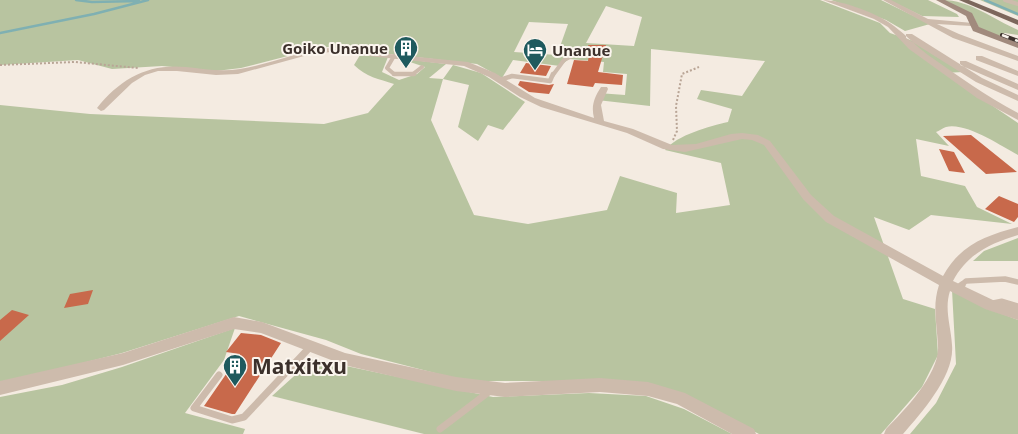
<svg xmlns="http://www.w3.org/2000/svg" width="1018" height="434" font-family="'Noto Sans',sans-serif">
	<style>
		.green { fill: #b8c4a0; fill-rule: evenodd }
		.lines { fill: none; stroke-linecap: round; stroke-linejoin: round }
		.stream { stroke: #7fb0b2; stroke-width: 2.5 }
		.building { fill: #c8694b }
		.path { stroke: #b9a596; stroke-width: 2; stroke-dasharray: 2 2; stroke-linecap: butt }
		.lane-far3 { stroke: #cdbbac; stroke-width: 4 }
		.lane-far2 { stroke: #cdbbac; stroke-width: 4.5 }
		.lane-far1 { stroke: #cdbbac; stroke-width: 5.5 }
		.lane { stroke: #cdbbac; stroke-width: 7 }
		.street { fill: #cdbbac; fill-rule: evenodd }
		.secondary { fill: #a18a7d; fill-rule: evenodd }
		.primary { fill: #7d675c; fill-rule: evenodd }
		.rail-casing { stroke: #3b302b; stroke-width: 4 }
		.rail { stroke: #fbf5ee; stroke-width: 2.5; stroke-dasharray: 7; stroke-linecap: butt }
		.labels { text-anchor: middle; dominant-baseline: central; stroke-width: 4; stroke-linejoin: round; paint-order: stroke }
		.far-poi-label { font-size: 15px; font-weight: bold; fill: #3b302b; stroke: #fbf5ee; text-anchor: end }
		.near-poi-label { font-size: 21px; font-weight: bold; fill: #3b302b; stroke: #fbf5ee; text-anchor: start }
	</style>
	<rect width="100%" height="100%" fill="#f4ebe1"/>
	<path class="green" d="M0 0H820L880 23 890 33 913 41 963 72 944 73 1018 123V155C1001 146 966 122 946 127 943 128 939 131 936 132L949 146 916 139 921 176 965 186 977 207 1012 224 931 215 909 230 874 217 903 299 935 309 938 355 922 387 881 434H759L689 397 597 381H466L361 354 326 340 239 316 122 353 0 384V105L90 114 324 124 368 113 394 84C379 79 366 77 354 65L360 55 388 57 382 72 399 80 417 74 425 67 410 62 413 60 446 64 429 78 443 79 453 65 481 73 525 102 503 130 488 125 478 141 458 127 469 85 443 79 431 120 474 215 528 224 607 210 620 176 677 193 676 213 730 205 721 163 665 150C677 135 710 126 728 122L732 109 697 99 701 90 742 96 765 61 651 49 650 106 597 100 598 93 625 95 627 74 603 72 604 62 569 59 560 66 513 60 502 78 477 64 328 47 315 49 241 68 216 71 162 66 112 69 78 60 0 65ZM606 6 642 17 634 46 586 43ZM529 22 568 24 557 55 514 52Z
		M831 0H881L930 24 905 31 886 20Z
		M889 0H928L957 14 959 17 922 16Z
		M942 0C970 0 993 19 1018 30V35L1005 33 999 36 980 29 974 18Z
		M980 0H1018V16Z
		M1018 238V261H973L984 251Z
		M952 290 987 308 1018 320V434H910L936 403 956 364Z
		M235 328 224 360 185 413 245 429 243 434H0V397L62 385 122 367Z
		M313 359 493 397 589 393 646 396 684 409 732 434H424L272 396Z"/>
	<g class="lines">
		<path class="stream" d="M76 0 92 2 139 1
			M985 0 1018 14
			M0 33 94 14 148 0"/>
	</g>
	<path class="building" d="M588 45H606L598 72 623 75 622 85 595 83 593 87 567 84 574 60 588 61 590 49Z
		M526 63 551 66 546 76 520 73Z
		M520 81 549 85 554 84 549 94 529 92 518 85Z
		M971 135 1017 172 986 174 943 136Z
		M939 149 954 152 965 173 949 171Z
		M999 196 1018 204V217L1014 222 985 209Z
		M93 290 88 304 64 308 70 294Z
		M12 310 29 315 0 341V320Z
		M241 333 261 335 281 343 235 414H232L204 406 240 354 226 352Z"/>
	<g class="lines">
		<path class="path" d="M0 65 75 62 138 68
			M673 140 677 131 676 106 682 74 699 67"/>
		<path class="lane-far3" d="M1005 0 1018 4
			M394 56 387 68 394 74H413L422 67
			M553 75 564 60 586 49"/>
		<path class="lane-far2" d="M394 74H414
			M500 80 512 76 550 81 553 74"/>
		<path class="lane-far1" d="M960 286 966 281 1005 279 1018 282"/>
		<path class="lane" d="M957 289 962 285
			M992 304 1002 302 1018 307
			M219 375 194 408 232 420 244 417 311 346
			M440 429 490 391"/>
		<path class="street" d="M823 0C841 0 880 14 894 26 906 35 916 46 928 55 958 76 986 96 1018 113V120L977 98 909 49 888 27 874 19Z
			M883 0H891L928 19 973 23V25L971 26 937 24 959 34 1018 56V61L953 38Z
			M906 34H912L982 78 1018 95V101L976 82 906 38Z
			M330 48 468 62 495 73 535 98 594 118C591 106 594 98 601 87H607L608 89 601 105 604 121 633 129 672 145 696 144 731 134 742 133 758 135 770 141 811 195 834 216 943 276C961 244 985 236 1018 227V235C991 243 967 254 953 281L995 301 1018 310V320L985 309 950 291C944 309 951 327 952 345 955 375 922 412 903 434H884L886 429C905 410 940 373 938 346 937 324 932 306 939 285L826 222 803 199 764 145 752 140 742 139 685 152 663 149 627 133 541 107 520 97 489 77 464 66 330 52 304 56 238 74 216 75 177 71H158L145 75 132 83 104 110 101 111 97 108C120 79 148 63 186 67 204 69 222 72 240 69 271 64 299 51 330 48Z
			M976 56H982L1018 71V76L976 60Z
			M960 61H966L1018 84V90L960 65Z
			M234 317 262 322 345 353 456 377 505 383 600 378 648 382 685 393 754 429 756 434H732L677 404 648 396 600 392 505 397 456 391 344 365 261 333 234 329 123 365 0 395V381L123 353Z"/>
		<path class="secondary" d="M936 0H945L972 13 979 27 1018 43V48L973 31 966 16Z"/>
		<path class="primary" d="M959 0H969L1018 20V25Z"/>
		<g class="rail-casing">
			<path id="rail" d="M1002 35 1018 41"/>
		</g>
		<use href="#rail" class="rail"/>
	</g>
	<defs>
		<g id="building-pin" transform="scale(1.25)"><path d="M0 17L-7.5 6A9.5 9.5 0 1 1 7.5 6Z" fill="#1f5a5e" stroke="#fbf5ee"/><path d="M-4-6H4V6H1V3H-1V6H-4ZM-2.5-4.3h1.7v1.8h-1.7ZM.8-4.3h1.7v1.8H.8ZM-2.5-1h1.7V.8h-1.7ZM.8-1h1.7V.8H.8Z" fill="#fff"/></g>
		<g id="hotel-pin" transform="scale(1.25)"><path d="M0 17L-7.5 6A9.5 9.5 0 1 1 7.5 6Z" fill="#1f5a5e" stroke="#fbf5ee"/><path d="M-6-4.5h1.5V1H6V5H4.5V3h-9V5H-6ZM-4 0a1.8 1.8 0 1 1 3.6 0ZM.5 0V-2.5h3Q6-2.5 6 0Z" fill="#fff"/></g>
	</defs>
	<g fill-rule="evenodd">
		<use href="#building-pin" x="406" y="48"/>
		<use href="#hotel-pin" x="535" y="50"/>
		<use href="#building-pin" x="235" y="366"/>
	</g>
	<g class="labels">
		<g class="far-poi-label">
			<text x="388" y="48">Goiko Unanue</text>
			<text x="552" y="50" text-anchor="start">Unanue</text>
		</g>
		<g class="near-poi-label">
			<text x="252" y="366">Matxitxu</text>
		</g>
	</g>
</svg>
